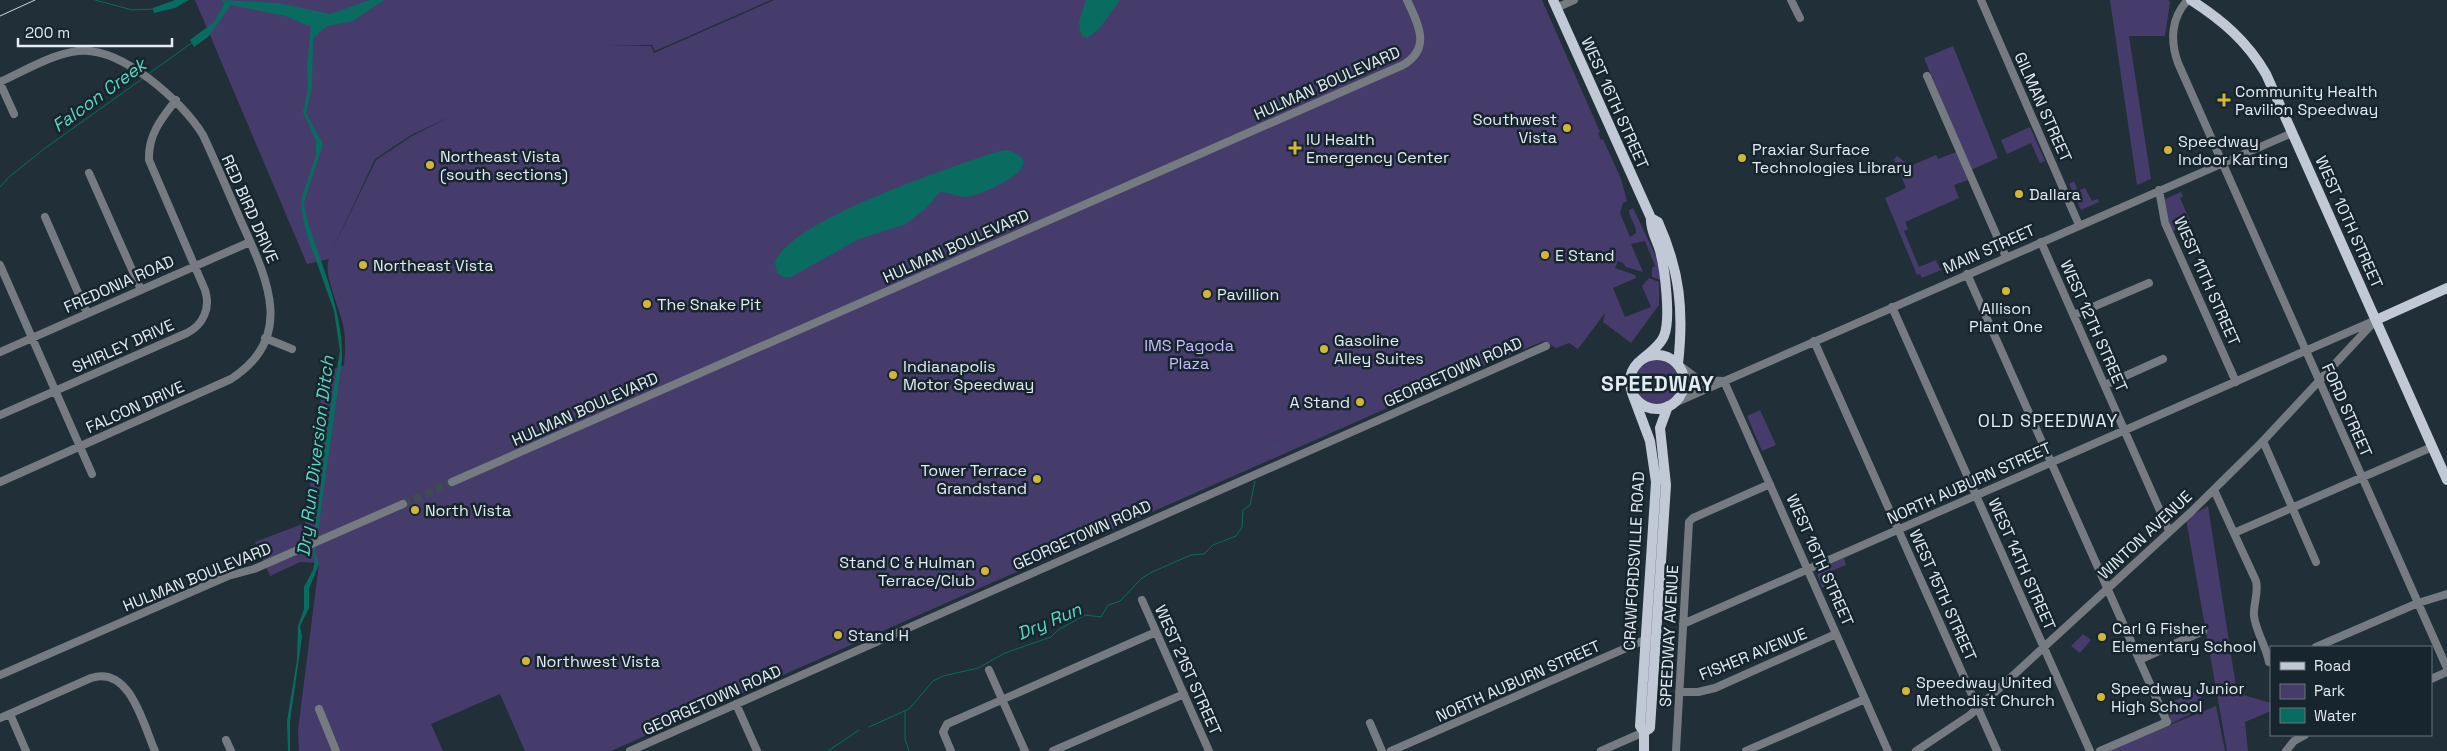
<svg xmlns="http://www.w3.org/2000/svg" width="2447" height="751" font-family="'Space Grotesk',sans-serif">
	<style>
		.green { fill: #463c6b; fill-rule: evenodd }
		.water { fill: #086d60 }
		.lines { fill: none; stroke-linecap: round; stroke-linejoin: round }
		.stream { stroke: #086d60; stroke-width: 1 }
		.minor-tunnel { stroke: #3d4b54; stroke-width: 8; stroke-dasharray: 8 4; stroke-linecap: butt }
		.minor { stroke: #767a81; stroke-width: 8 }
		.major { stroke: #c1c8d6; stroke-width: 10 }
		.rail { stroke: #ced8de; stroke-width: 1 }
		.poi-dot { fill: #d2b736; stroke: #17252e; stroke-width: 2 }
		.labels { text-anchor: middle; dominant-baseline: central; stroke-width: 5; stroke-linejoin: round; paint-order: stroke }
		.street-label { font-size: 16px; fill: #e3ecf2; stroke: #17252e }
		.poi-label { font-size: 16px; fill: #e3ecf2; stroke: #17252e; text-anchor: start }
		.park-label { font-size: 16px; fill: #c8bcfe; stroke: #17252e }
		.water-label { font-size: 18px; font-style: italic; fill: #5cd8c3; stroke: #17252e }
		.neighbourhood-label { font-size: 18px; letter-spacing: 1px; fill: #e3ecf2; stroke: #17252e }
		.district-label { font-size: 21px; font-weight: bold; letter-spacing: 1px; fill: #e3ecf2; stroke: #17252e }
	</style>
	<rect width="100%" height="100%" fill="#202f38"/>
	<path class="green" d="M195 0H771L655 51 652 45H608L651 46 654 53 774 0H1542L1600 132 1598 133 1601 140 1603 139 1621 179 1627 201 1623 203 1620 213 1630 237 1636 233C1637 225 1629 219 1629 210L1633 208 1661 267V280L1652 277V268L1655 266 1645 241 1631 244 1643 272 1626 267 1623 263 1618 261 1615 268 1635 275 1636 278 1613 288 1625 317 1651 307 1642 286 1649 278 1659 282V305L1631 343 1603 322 1605 313 1578 349 1569 343 1556 348 1544 341 1478 368 611 751H525L500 694 431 724 443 751H299L298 730 319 563 300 562 270 576 255 542 305 523 324 374 344 365C345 354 346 342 344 330 342 312 322 274 329 259L307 264ZM452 116 412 136 376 160 330 255 375 159 411 135Z
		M2110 0H2168L2170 2 2165 36H2129L2151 179 2137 185Z
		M1953 46 1998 158 1971 170 1924 58Z
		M2030 127 2045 161 2040 163 2031 143 2007 154 2001 140Z
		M1956 152 1968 180 1954 185 1959 198 1905 222 1908 229 1904 231 1919 267 1936 260 1940 269 1956 262 1957 263 1922 278 1920 274 1917 275 1885 198 1906 188 1894 159 1897 156 1910 166 1936 155 1938 159Z
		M2074 181 2078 191 2085 188 2092 201 2098 199 2099 202 2081 210 2069 184Z
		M2181 192 2183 196 2180 198 2191 223 2173 231 2167 218 2165 199Z
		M1630 382a27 27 0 1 1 54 0a27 27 0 1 1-54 0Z
		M1760 410 1776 445 1762 451 1747 416Z
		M2208 506 2237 693 2271 703V711L2245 722 2248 751H2227L2186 519Z
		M1844 558 1846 565 1829 572 1831 584 1822 588 1816 570Z
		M2083 634 2091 640 2080 653 2071 646Z
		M2198 690 2202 700 2197 711 2170 724V717L2163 706Z
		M2216 706 2225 751H2107Z"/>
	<path class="water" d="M175 0H189L175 8 154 13 153 8Z
		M221 0 277 3 330 14 370 0H384L353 21 327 26 313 38 312 86 306 113 323 144 304 202 305 211C318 260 344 309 342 360L315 552 319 564 309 589V608L300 626 302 637 290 721V751H288L287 721 297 660 298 626 304 609V587L313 570 315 559 313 553 314 534 322 478 324 447 340 351 334 311 306 232 302 211 301 200 316 155V141L303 112 308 89 307 67 311 27 286 16 231 5 208 37 194 47 190 40 214 22 225 3Z
		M1086 0H1120L1099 29 1087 38 1081 36 1079 22Z
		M1006 150C1055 163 987 192 971 196 960 199 951 192 940 192L926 208 906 224 859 239 791 277H783L777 273 775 262C793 219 947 169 993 153Z"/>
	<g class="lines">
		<path class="stream" d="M95 0 132 10 155 9
			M147 75 193 42
			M0 187 9 177 44 149 142 79
			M1273 448 1276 446
			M905 711V739L909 751
			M869 727 909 709 933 681 943 676 978 668 1005 653 1051 637 1058 630 1085 615 1101 617 1108 605 1120 601 1142 578 1152 572 1191 555 1204 554 1213 545 1236 536 1242 527 1243 510 1250 505 1255 481
			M828 751 859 730"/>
		<path class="minor-tunnel" d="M403 504 452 482"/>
		<path class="minor" d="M1791 0 1800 18
			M1981 0 2079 225
			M2188 0C2171 17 2170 41 2178 63L2447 668
			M1556 8 1574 0
			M1927 76 2006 257
			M0 82C24 71 52 54 78 51 121 46 182 101 203 135 216 163 228 191 240 219 265 275 298 336 231 379L0 482
			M0 83 14 114
			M89 173 141 290
			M2159 190 2165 223 2236 382
			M45 217 87 313
			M2041 242 2169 531
			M0 265 92 474
			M1967 274 2167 722 2100 751
			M1892 307 2090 751
			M2074 315 2149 283
			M265 338 292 349
			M1814 341 1997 751
			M0 352 250 242
			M1679 365 1699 380 1724 381
			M1724 381 1888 751
			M2105 385 2163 359
			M1672 404 2292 133
			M0 415 187 333C203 325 211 308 205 290L149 160C148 135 161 119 176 100
			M2263 441 2316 562
			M452 482 1403 65C1432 48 1418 24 1407 0
			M2214 490 2256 581C2259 593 2253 604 2254 616 2256 632 2266 646 2269 662H2271
			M2234 533 2432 447
			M1142 600 1209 751
			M1683 624 2376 320
			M2316 647 2418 603 2447 594
			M2139 660 2203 631
			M989 670 1025 751
			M0 675 228 576 254 569 403 504
			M2431 679 2447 672
			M1679 692H1698L1715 688 1836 634
			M736 704 757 751
			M319 709 336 751
			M10 714 26 751
			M0 718 91 678C130 665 143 724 155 751
			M1370 723 1382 751
			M226 740 231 751
			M630 751 1546 346
			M951 751 943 732 947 724 1156 632
			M1053 751 1184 694
			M1391 751 1649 638
			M1601 751 1644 732
			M1676 751 1689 522 1693 518 1770 484
			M1746 751 1865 699
			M1916 751 1970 715 2191 512 2263 441 2374 322
			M2286 751 2294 741 2305 735"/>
		<path class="major" d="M1553 0 1651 218C1650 230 1657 240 1660 251 1665 269 1671 320 1664 336 1660 346 1648 354 1640 361
			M2191 0C2222 20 2247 41 2266 74L2447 480
			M1651 218 1658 222C1680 271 1684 311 1678 364
			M2376 320 2447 288
			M1630 382a27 27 0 1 1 54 0a27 27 0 1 1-54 0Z
			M1632 393 1650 441 1656 482 1640 726 1644 732V751
			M1644 732 1650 728 1666 485 1660 428 1668 406"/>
		<path class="rail" d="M0 16 35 0"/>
	</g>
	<g class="poi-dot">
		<path d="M2221.5 92.5h5v5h5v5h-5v5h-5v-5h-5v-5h5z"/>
		<circle cx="1567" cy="128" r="5"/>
		<path d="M1292.5 140.5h5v5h5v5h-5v5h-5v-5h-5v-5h5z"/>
		<circle cx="2168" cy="150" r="5"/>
		<circle cx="1742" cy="158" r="5"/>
		<circle cx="430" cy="165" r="5"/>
		<circle cx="2019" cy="194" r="5"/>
		<circle cx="1545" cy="255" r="5"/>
		<circle cx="363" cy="265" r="5"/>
		<circle cx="2006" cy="291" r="5"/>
		<circle cx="1207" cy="294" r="5"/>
		<circle cx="647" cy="304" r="5"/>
		<circle cx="1324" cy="349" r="5"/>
		<circle cx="893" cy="375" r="5"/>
		<circle cx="1360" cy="402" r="5"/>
		<circle cx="1037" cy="479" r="5"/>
		<circle cx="415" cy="510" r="5"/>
		<circle cx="985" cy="571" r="5"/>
		<circle cx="838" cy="635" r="5"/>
		<circle cx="2102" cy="637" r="5"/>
		<circle cx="526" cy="661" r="5"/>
		<circle cx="1906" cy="691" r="5"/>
		<circle cx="2101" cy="697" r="5"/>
	</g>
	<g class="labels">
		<g class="street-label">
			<text transform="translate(1327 83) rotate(-24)">HULMAN BOULEVARD</text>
			<text transform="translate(1615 103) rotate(66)">WEST 16TH STREET</text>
			<text transform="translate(2043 107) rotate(66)">GILMAN STREET</text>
			<text transform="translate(250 209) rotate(66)">RED BIRD DRIVE</text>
			<text transform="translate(2349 222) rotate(66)">WEST 10TH STREET</text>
			<text transform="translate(956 246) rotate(-24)">HULMAN BOULEVARD</text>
			<text transform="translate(1989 249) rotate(-24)">MAIN STREET</text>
			<text transform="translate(2207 281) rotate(66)">WEST 11TH STREET</text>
			<text transform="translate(119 284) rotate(-24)">FREDONIA ROAD</text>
			<text transform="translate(2094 326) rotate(66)">WEST 12TH STREET</text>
			<text transform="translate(123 346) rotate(-24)">SHIRLEY DRIVE</text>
			<text transform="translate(1453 372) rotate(-24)">GEORGETOWN ROAD</text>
			<text transform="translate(135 407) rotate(-24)">FALCON DRIVE</text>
			<text transform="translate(585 409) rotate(-24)">HULMAN BOULEVARD</text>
			<text transform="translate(2347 410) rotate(66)">FORD STREET</text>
			<text transform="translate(1969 483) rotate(-24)">NORTH AUBURN STREET</text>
			<text transform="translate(1082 535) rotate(-24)">GEORGETOWN ROAD</text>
			<text transform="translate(2145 535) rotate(-43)">WINTON AVENUE</text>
			<text transform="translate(1820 560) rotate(66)">WEST 16TH STREET</text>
			<text transform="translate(1634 561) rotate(-87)">CRAWFORDSVILLE ROAD</text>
			<text transform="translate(2022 564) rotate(66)">WEST 14TH STREET</text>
			<text transform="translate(197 577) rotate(-22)">HULMAN BOULEVARD</text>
			<text transform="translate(1943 595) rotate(66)">WEST 15TH STREET</text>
			<text transform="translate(1669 636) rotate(-87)">SPEEDWAY AVENUE</text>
			<text transform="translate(1753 654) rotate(-22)">FISHER AVENUE</text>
			<text transform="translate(1188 670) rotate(66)">WEST 21ST STREET</text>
			<text transform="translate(1518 681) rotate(-24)">NORTH AUBURN STREET</text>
			<text transform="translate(712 700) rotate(-24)">GEORGETOWN ROAD</text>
		</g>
		<g class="poi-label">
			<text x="2235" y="91">Community Health<tspan x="2235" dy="18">Pavilion Speedway</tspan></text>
			<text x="1557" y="119" text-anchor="end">Southwest<tspan x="1557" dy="18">Vista</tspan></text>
			<text x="1306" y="139">IU Health<tspan x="1306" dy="18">Emergency Center</tspan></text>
			<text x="2178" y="141">Speedway<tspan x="2178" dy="18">Indoor Karting</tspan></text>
			<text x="1752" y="149">Praxiar Surface<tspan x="1752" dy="18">Technologies Library</tspan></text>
			<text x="440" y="156">Northeast Vista<tspan x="440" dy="18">(south sections)</tspan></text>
			<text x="2029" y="194">Dallara</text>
			<text x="1555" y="255">E Stand</text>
			<text x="373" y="265">Northeast Vista</text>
			<text x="1217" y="294">Pavillion</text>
			<text x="657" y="304">The Snake Pit</text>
			<text x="2006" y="308" text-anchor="middle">Allison<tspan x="2006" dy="18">Plant One</tspan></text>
			<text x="1334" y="340">Gasoline<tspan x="1334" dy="18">Alley Suites</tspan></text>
			<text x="903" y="366">Indianapolis<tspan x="903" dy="18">Motor Speedway</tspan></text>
			<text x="1350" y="402" text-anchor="end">A Stand</text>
			<text x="1027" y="470" text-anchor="end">Tower Terrace<tspan x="1027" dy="18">Grandstand</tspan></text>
			<text x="425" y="510">North Vista</text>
			<text x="975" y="562" text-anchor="end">Stand C &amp; Hulman<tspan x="975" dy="18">Terrace/Club</tspan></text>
			<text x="2112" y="628">Carl G Fisher<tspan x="2112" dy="18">Elementary School</tspan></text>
			<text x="848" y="635">Stand H</text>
			<text x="536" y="661">Northwest Vista</text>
			<text x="1916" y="682">Speedway United<tspan x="1916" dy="18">Methodist Church</tspan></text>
			<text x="2111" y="688">Speedway Junior<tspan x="2111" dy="18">High School</tspan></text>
		</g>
		<g class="park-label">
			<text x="1189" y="345">IMS Pagoda<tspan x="1189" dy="18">Plaza</tspan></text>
		</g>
		<g class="water-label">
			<text transform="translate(99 95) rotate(-36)">Falcon Creek</text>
			<text transform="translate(315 456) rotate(-83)">Dry Run Diversion Ditch</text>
			<text transform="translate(1049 621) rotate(-23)">Dry Run</text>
		</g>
		<g class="neighbourhood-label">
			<text x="2048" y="420">OLD SPEEDWAY</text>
		</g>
		<g class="district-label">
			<text x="1658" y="383">SPEEDWAY</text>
		</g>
	</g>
	<rect x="2270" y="646" width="162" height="90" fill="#17252e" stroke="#69757c"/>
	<rect x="2280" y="662" width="25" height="8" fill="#c1c8d6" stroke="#69757c"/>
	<text x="2314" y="671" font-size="15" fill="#e3ecf2">Road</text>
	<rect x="2280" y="684" width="25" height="15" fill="#463c6b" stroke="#69757c"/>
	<text x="2314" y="696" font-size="15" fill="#e3ecf2">Park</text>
	<rect x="2280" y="708" width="25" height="15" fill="#086d60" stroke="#69757c"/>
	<text x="2314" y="721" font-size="15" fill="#e3ecf2">Water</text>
	<path d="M18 38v8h154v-8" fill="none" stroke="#e3ecf2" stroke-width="2.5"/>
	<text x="25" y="38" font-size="15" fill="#e3ecf2" stroke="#17252e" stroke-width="4" paint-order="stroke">200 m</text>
</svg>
